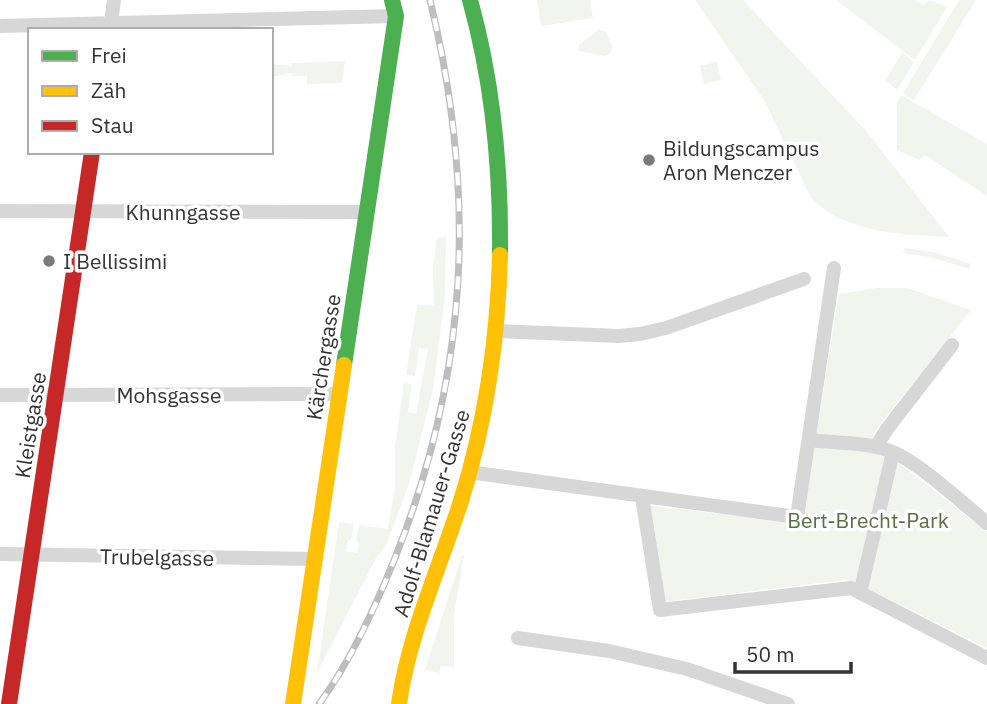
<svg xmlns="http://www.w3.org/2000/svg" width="987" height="704" font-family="'IBM Plex Sans',sans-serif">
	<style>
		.green { fill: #f1f5ed }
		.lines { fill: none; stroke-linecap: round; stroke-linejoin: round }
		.street { stroke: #d7d7d7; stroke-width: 14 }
		.fast { stroke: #4caf50; stroke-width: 16 }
		.slow { stroke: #ffc107; stroke-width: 16 }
		.jam { stroke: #c62828; stroke-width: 16 }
		.rail-casing { stroke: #bebebe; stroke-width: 7 }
		.rail { stroke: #fff; stroke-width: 4.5; stroke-dasharray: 13; stroke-linecap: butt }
		.poi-dot { fill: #7a7a7a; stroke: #fff; stroke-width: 2.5 }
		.labels { text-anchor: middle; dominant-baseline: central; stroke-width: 7; stroke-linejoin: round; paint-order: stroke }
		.poi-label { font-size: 21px; fill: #333; stroke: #fff; text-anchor: start }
		.street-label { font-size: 21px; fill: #333; stroke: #fff }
		.park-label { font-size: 21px; fill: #56703f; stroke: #fff }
	</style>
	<rect width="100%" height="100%" fill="#fff"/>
	<path class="green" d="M537 0H590L593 18 541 26Z
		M695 0H743L867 132 949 237C902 234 846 234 811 198L764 100Z
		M836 0H915L924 5 929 0 947 7 915 60Z
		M959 0H976L914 100 903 93Z
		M599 29 606 32 613 47 610 54 605 56 579 51V45Z
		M902 53 914 62 897 90 885 80Z
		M345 61 342 83 307 84V76H292V73L271 77V64L291 66 292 63Z
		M717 62 721 80 704 84 700 66Z
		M901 95 987 144V196L925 155 919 160 897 150V102Z
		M446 237 445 295 433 390 408 487 386 545 376 558 317 673 339 522 354 524 351 540H348L346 551 357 553 359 542 356 541 359 525 388 529 395 488V447L404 383 412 384 408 412 416 414 428 349 419 348 415 376 406 375 417 305 434 306 433 268 437 238Z
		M905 248 933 252 971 264 969 269 929 257 903 253Z
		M876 288H907L971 310 874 432 873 453 900 464 987 532V648L869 589 844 580 664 602 650 506 802 523 839 294Z
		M462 555 464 556 454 614V667L441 666 439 673 425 670Z"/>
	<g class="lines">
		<path class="street" d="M0 26 396 16
			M110 30 114 0
			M0 211 366 212
			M496 331 619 336 640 334 666 328 804 279
			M0 395 339 394
			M809 440C836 443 866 442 890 451 918 461 962 503 987 523
			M876 447 887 429 952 345
			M469 472 797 517 834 268
			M642 497 660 610 851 588 987 658
			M0 554 314 559
			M860 593 893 452
			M518 638 609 651 687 669 788 704"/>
		<path class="fast" d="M470 0C493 82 501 170 500 255
			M344 365 396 16 392 0"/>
		<path class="slow" d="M293 704 344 365
			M399 704C408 636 440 567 461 501 486 421 498 338 500 255"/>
		<path class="jam" d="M9 704 92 152"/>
		<g class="rail-casing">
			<path id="rail" d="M319 704C351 661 375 608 395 558 469 373 477 193 430 0"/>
		</g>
		<use href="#rail" class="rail"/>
	</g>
	<g class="poi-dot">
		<circle cx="649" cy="160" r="7"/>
		<circle cx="49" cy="261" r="7"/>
	</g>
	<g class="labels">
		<g class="poi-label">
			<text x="663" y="148">Bildungscampus<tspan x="663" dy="24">Aron Menczer</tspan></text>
			<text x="63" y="261">I Bellissimi</text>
		</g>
		<g class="street-label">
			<text x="183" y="212">Khunngasse</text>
			<text transform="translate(323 357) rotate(-81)">Kärchergasse</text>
			<text x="169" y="395">Mohsgasse</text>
			<text transform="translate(30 425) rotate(-81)">Kleistgasse</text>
			<text transform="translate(431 513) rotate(-73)">Adolf-Blamauer-Gasse</text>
			<text transform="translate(157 557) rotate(1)">Trubelgasse</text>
		</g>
		<g class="park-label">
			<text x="868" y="520">Bert-Brecht-Park</text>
		</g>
	</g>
	<rect x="28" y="28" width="245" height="126" fill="#ffffff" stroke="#adadad" stroke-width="2"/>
	<rect x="42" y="51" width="35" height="10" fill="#4caf50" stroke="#adadad" stroke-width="2"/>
	<text x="91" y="63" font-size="21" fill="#333333">Frei</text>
	<rect x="42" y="86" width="35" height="10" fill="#ffc107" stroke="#adadad" stroke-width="2"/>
	<text x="91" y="98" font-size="21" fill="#333333">Zäh</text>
	<rect x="42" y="121" width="35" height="10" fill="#c62828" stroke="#adadad" stroke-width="2"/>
	<text x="91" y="133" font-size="21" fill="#333333">Stau</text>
	<path d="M735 662v10h116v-10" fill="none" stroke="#333333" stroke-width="3.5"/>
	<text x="746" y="662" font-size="21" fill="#333333" stroke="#ffffff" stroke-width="5" paint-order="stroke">50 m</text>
</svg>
